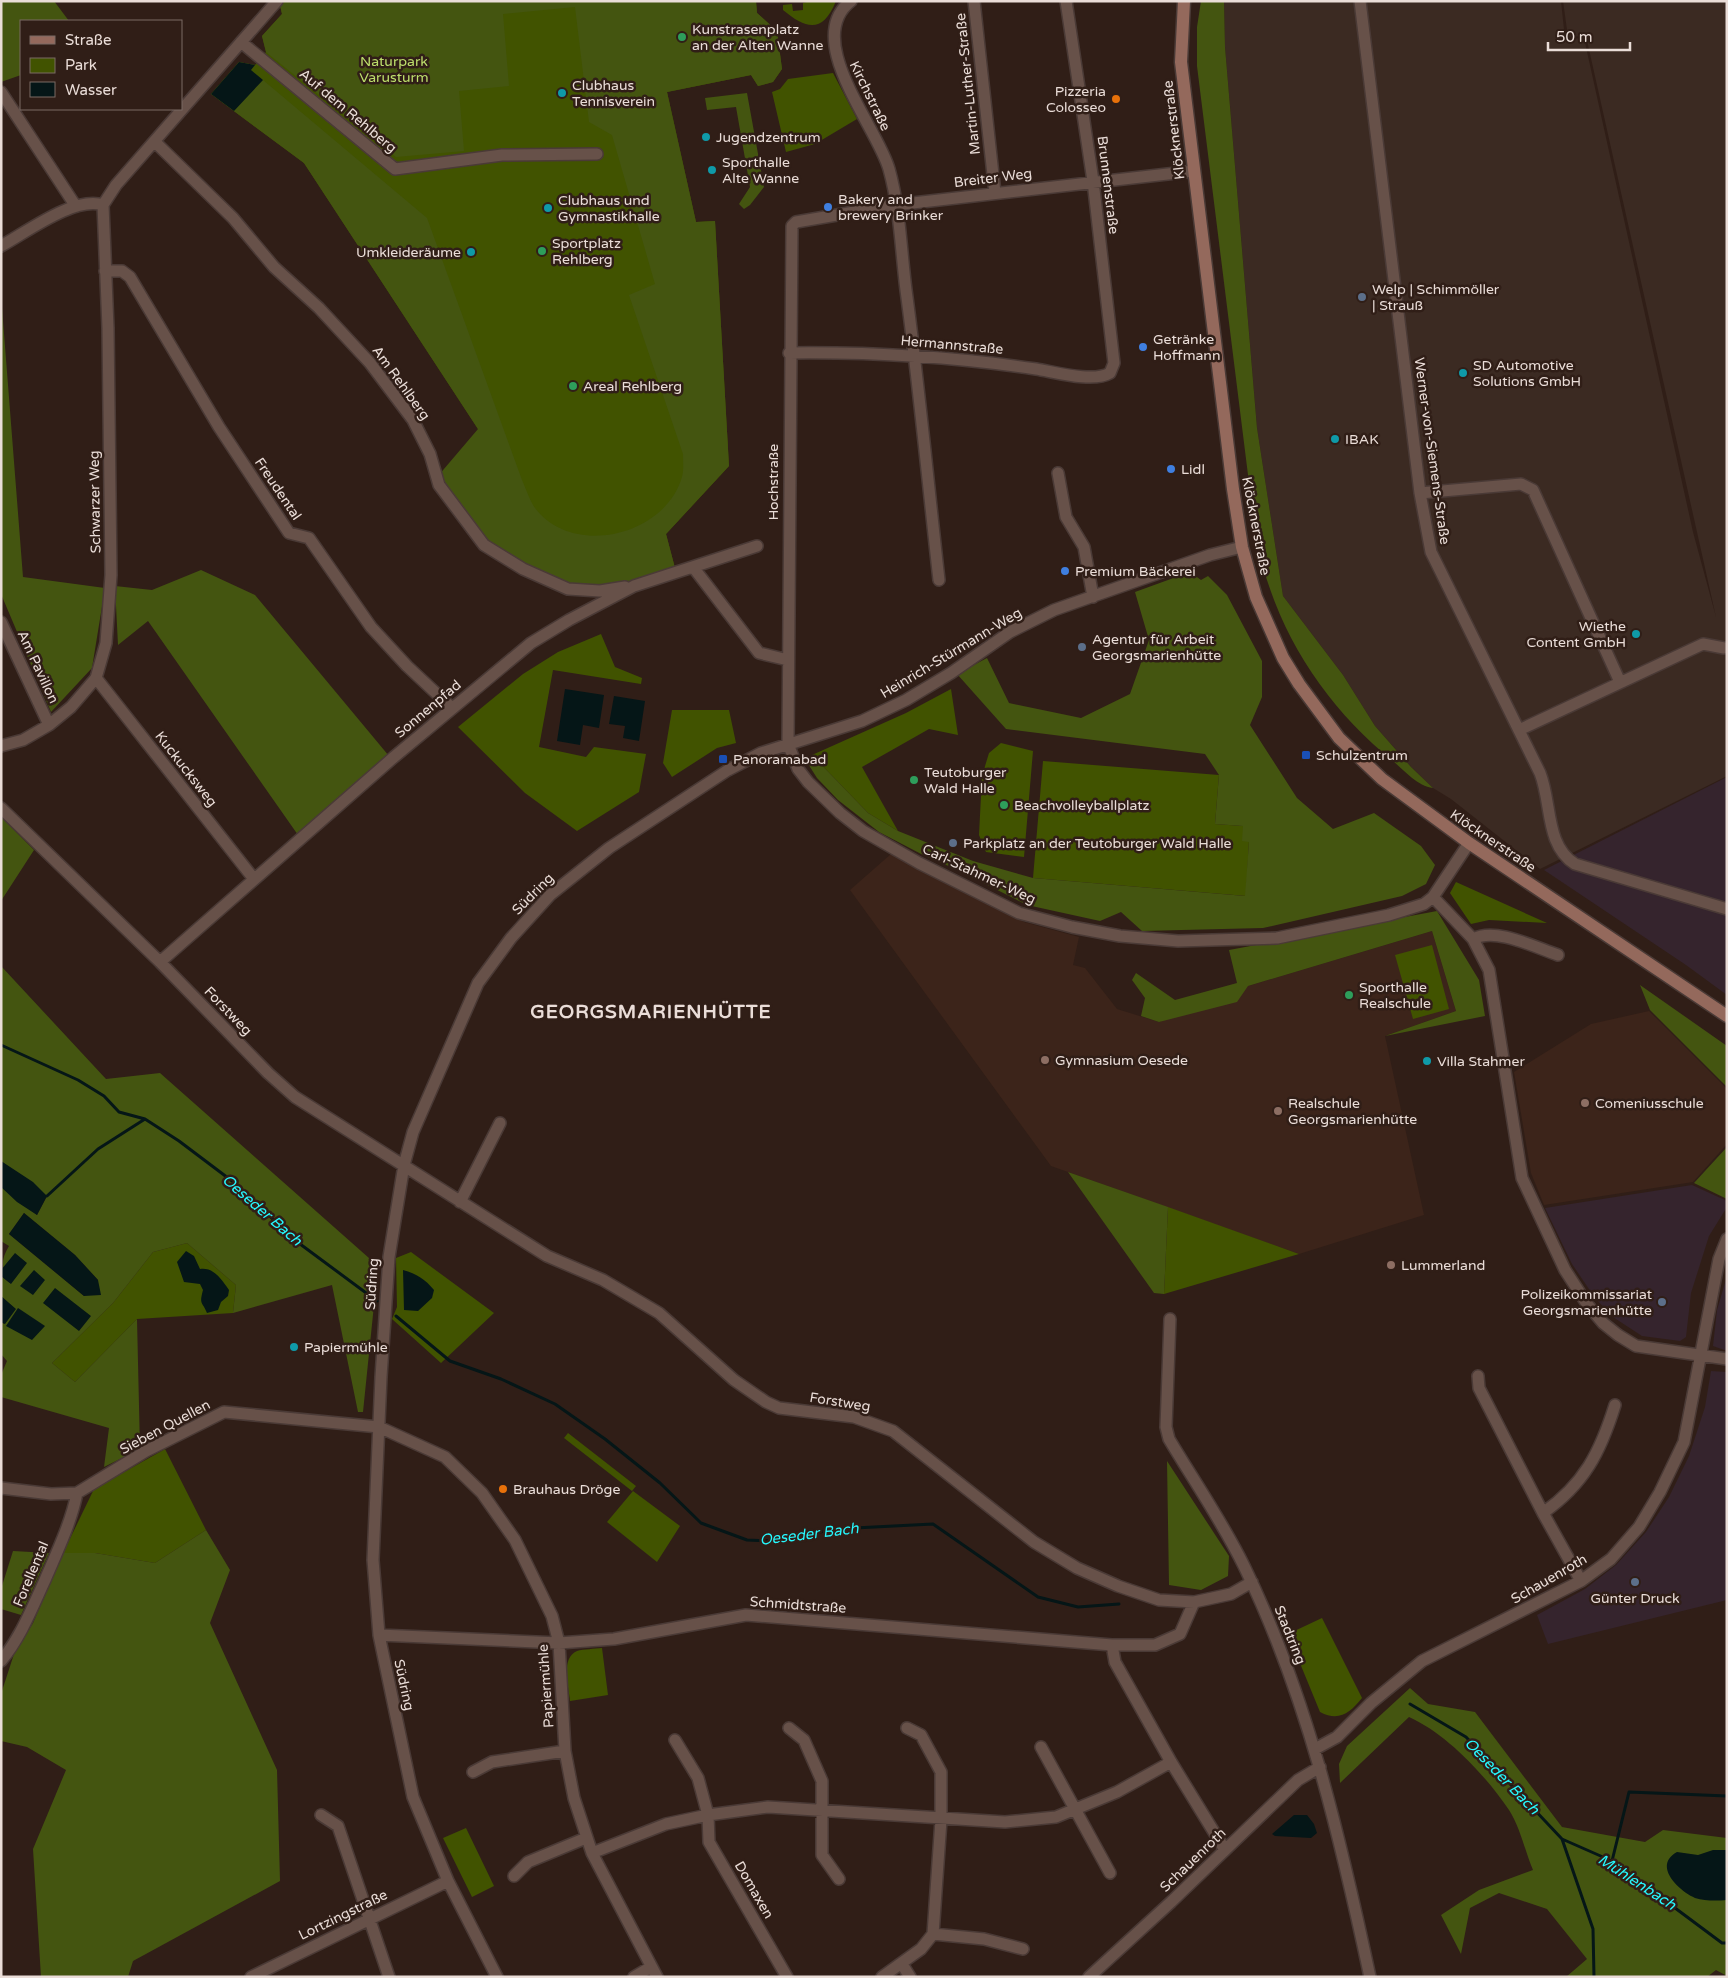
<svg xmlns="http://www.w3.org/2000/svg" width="1728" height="1978" font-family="'Varela Round',sans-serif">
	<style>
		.commercial { fill: #35242d }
		.industrial { fill: #3b2a22 }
		.built { fill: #3c241a }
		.green { fill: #415300 }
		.forest { fill: #445510; fill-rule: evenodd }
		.water { fill: #051617 }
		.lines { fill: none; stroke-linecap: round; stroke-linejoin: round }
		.stream { stroke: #051617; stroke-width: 3 }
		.street-casing { stroke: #4a3a36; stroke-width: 14 }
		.secondary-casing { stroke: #4a3a36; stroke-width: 15 }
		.street { stroke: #675149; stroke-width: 11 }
		.secondary { stroke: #94695c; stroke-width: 12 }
		.leisure-dot { fill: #2e9e5b; stroke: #301e17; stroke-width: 2 }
		.culture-dot { fill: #0f9aa8; stroke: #301e17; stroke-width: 2 }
		.food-dot { fill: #e8710a; stroke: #301e17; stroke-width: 2 }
		.shop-dot { fill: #3f7fe0; stroke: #301e17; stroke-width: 2 }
		.service-dot { fill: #5c6f8a; stroke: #301e17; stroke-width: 2 }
		.transit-dot { fill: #1a4fb4; stroke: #301e17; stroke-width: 2 }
		.education-dot { fill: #8d6e63; stroke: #301e17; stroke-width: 2 }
		.labels { text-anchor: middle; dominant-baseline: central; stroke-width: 5; stroke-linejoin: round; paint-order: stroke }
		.poi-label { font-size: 14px; fill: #eaddd8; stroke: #301e17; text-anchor: start }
		.park-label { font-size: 14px; fill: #bddf6c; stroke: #301e17 }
		.street-label { font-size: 14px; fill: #eaddd8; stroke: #301e17 }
		.water-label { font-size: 15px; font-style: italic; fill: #26f8fe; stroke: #301e17 }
		.district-label { font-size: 19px; font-weight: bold; letter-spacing: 1px; fill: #eaddd8; stroke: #301e17 }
	</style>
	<rect width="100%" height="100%" fill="#301e17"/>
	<path class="commercial" d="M1727 777V995L1686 965 1544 870Z
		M1692 1185 1727 1201V1207L1709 1236 1691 1293 1686 1337 1680 1341 1642 1336 1613 1317 1595 1298 1572 1264 1545 1208Z
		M1727 1276V1351L1713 1346 1717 1310Z
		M1711 1371 1727 1372V1600L1548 1644 1537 1615 1585 1589 1616 1565 1646 1532 1669 1497 1689 1456 1705 1407Z"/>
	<path class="industrial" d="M1224 1H1561L1565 39 1584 38 1693 532 1716 617 1586 36 1568 37 1563 1H1727V776L1540 869 1451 799 1433 788 1411 767 1375 726 1343 675 1283 596 1257 428 1225 47Z"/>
	<path class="built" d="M891 854 1024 922 1079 937 1073 965 1085 968 1117 1009 1159 1022 1248 986 1432 931 1456 1011 1385 1036 1424 1215 1299 1254 1051 1166 850 890Z
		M1649 1011 1727 1089V1144L1693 1182 1544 1205 1531 1173 1514 1072 1591 1024Z"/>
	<path class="green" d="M279 1H756L757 13 777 31 782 69 773 82 758 86 751 75 667 92 696 222 715 221 729 466 666 534 675 568 568 589 478 429 304 163 211 94 239 62 255 65 266 52 262 36 282 14Z
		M810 1H836C823 33 807 30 783 10V5L792 4 793 11 803 10V3Z
		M833 73 857 119 815 144 786 152 772 92 780 89 788 79Z
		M601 634 615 667 642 678 641 684 553 670 539 747 586 757 594 747 646 754 639 792 577 831 525 793 458 727 523 674 558 652Z
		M951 689 958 735 929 729 862 767 898 831 868 813 812 755 906 713Z
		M672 710H729L736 743 717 748 672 777 663 763Z
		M1001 743 1033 751 1024 857 986 852 979 835 982 776 989 753Z
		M1043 761 1219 775 1215 824 1243 826 1249 841 1246 896 1033 878Z
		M1456 882 1547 923 1489 920 1471 924 1450 893Z
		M1432 945 1449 1009 1413 1019 1395 955Z
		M1168 1207 1299 1254 1164 1294Z
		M187 1243 236 1285 233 1313 137 1319 75 1382 52 1363 113 1303 153 1252Z
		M411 1252 494 1313 441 1363 392 1319 397 1307 396 1258Z
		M568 1433 636 1486 632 1491 564 1438Z
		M165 1449 206 1530 155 1563 95 1553H63L94 1489Z
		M633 1491 680 1526 657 1562 607 1522Z
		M1322 1618 1362 1698C1350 1713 1339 1722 1320 1712L1288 1634Z
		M602 1648 608 1695 570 1701C569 1688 560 1658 577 1651 584 1649 594 1649 602 1648Z
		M466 1828 494 1886 472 1897 443 1838Z"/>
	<path class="forest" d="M1 1H54L69 21H21V75L1 82Z
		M279 1H756L757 13 777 31 782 69 773 82 758 86 751 75 667 92 696 222 715 221 729 466 666 534 675 568 634 586 568 589 484 545 438 476 478 429 304 163 211 94 239 62 255 65 251 70 427 218 522 480C526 489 530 501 535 508 573 558 665 536 682 477 684 470 683 461 683 454L629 295 655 284 612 135 589 122 575 7 503 14 509 86 459 91 464 151 396 157 266 52 262 36 282 14Z
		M1201 1H1224L1225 47 1257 428 1283 596 1343 675 1375 726 1411 767 1433 788C1417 786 1405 771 1393 761 1337 716 1292 655 1269 586 1263 569 1259 549 1255 531L1197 66V27Z
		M747 93 764 187 750 205 744 209 739 204 750 187 736 107 707 110 705 98Z
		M1 295 23 577 105 588 92 668 51 712 1 594Z
		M201 570 255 595 389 756 298 835 148 621 118 645 115 586 152 590Z
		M1190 572 1201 580 1208 576 1227 595 1262 661V697L1250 725 1297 798 1333 829 1374 813 1421 846 1435 865 1426 884 1402 896 1263 928 1142 931 1121 912 1100 921 1027 905 958 870 925 856 879 832 838 800 817 778 805 759 812 755 868 813 898 831 973 861 1033 878 1245 896 1249 842 1242 841 1243 826 1215 824 1219 775 1205 754 1006 729 957 674 987 658 1009 703 1081 718 1130 694 1149 640 1135 592Z
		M1 817 34 850 1 901Z
		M1437 911 1479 980 1485 1016 1385 1036 1456 1011 1432 931 1248 986 1237 1002 1159 1022 1141 1016 1145 998 1132 980 1136 973 1175 1000 1237 983 1229 950Z
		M1 966 106 1079 160 1073 378 1266 363 1412H358L332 1285 233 1313 236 1285 187 1243 153 1252 113 1303 52 1363 75 1382 137 1319 140 1449 104 1467 109 1428 1 1397V1375L7 1361 1 1354V1322L4 1324 15 1309 1 1296V1276L11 1284C1 1270 0 1261 9 1246L1 1241V1187L37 1215 47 1196 1 1161ZM24 1213 75 1255 98 1280 84 1296 9 1234Z
		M1640 985 1727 1046V1087L1650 1010Z
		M1727 1147V1199L1694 1183Z
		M1068 1172 1168 1207 1164 1294 1154 1293Z
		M1167 1461 1229 1556 1228 1576 1201 1590 1169 1585Z
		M206 1530 230 1570 210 1623 277 1770 280 1881 133 1961 128 1977H41L33 1849 66 1770 27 1747 1 1741V1694L14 1654 33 1623 63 1553H95L155 1563Z
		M13 1551 49 1553 21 1615 1 1609V1589Z
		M1410 1688 1428 1704 1475 1712 1562 1827 1645 1842 1663 1830 1727 1838V1976L1716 1970 1707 1977H1566L1587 1959 1547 1909 1499 1893 1470 1908 1461 1954 1441 1915 1479 1890 1533 1870C1525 1851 1520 1827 1509 1810 1486 1776 1447 1734 1409 1717L1340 1783 1339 1764 1347 1746Z"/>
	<path class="water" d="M239 62 255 65 251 70 263 80 234 111 211 94Z
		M565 689 604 695 599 728 583 725 580 745 557 741Z
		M614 696 645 701 639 741 623 738 625 726 609 724Z
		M1 1161 33 1182 47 1196 37 1215 17 1202 1 1187Z
		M24 1213 75 1255 98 1280 101 1295 84 1296 9 1234Z
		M186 1251 194 1256 200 1269C214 1267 222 1280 229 1290L228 1296 221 1302 218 1310 207 1313C202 1301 199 1305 203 1290L200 1284 184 1282 177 1262Z
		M15 1253 27 1263 11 1284 1 1276V1270Z
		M34 1270 45 1280 33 1295 20 1286Z
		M403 1270C417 1274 425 1279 434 1290L432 1298 418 1311 404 1310Z
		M55 1288 91 1316 79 1331 43 1303Z
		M1 1296 16 1309 5 1324 1 1322Z
		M18 1308 45 1326 32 1340 6 1326Z
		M1294 1815H1307L1314 1824 1317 1833 1311 1838 1275 1836 1272 1834Z
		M1713 1850H1727V1900C1716 1901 1705 1901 1695 1898 1679 1891 1652 1866 1677 1852L1698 1855Z"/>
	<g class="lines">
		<path class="stream" d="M1 1045 78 1080 104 1096 119 1112 145 1119
			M47 1196 98 1149 145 1119 179 1141 236 1184 296 1241 377 1301
			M396 1316 450 1361 501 1379 555 1404 605 1439 660 1483 701 1523 747 1540 774 1541 835 1529 933 1524 1038 1597 1078 1607 1119 1604
			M1410 1704 1466 1737 1562 1839
			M1612 1861 1629 1792 1727 1796
			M1594 1977 1593 1929 1562 1839 1612 1861 1722 1943H1727"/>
		<g class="street-casing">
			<path id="street" d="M851 1C801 39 878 128 889 169 900 208 901 251 906 290 919 386 928 483 939 580
				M974 1 995 193
				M1360 1 1420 493 1431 552 1540 773C1552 803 1545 845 1575 864L1727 909
				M241 42 395 169 502 155 597 154
				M1 92 75 205
				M155 142 233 218 274 267 319 308 370 363 413 420 430 454 439 485 484 545 523 569 568 589 600 591 625 587
				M1194 171 895 205 796 222 792 226 788 744 798 769 808 782 840 813 863 831 919 863 1019 913 1072 927 1120 936 1178 941 1277 938 1389 915 1424 904 1433 897 1469 843
				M1 246C27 232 74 196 103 205
				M105 271H122L130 277 219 427 289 533 309 538 371 627 407 666 452 708
				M789 353C871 352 954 357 1036 369 1055 372 1093 383 1110 373L1114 363 1093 181 1066 1
				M1058 473 1066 517 1084 547 1093 597
				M1420 493 1521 484 1533 490 1620 682
				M693 567 759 653 788 660
				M1 622 49 725
				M96 678 254 879
				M1519 730 1703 644 1724 648
				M1 746 23 740 49 725 71 707 96 678 106 643 111 575 108 328 103 205 116 185 277 1
				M1 808 160 962 268 1073 295 1097 547 1256 603 1280 659 1313 734 1380 766 1402 779 1408 854 1417 893 1431 1034 1542 1077 1568 1118 1586 1159 1600 1194 1602 1231 1594 1252 1582
				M1433 897 1473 939 1489 970 1522 1178 1565 1270 1587 1304 1603 1323 1618 1335 1636 1346 1727 1359
				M1473 939C1496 927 1534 947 1558 955
				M160 962 394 757 531 643 569 620 634 586 757 546
				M460 1202 500 1123
				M1170 1319 1166 1427 1169 1439C1194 1481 1222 1521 1244 1566 1307 1695 1340 1837 1370 1977
				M1478 1376 1479 1388 1543 1513 1581 1581
				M1 1488 51 1494 77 1493 146 1451 224 1412 379 1427 445 1457 482 1493 515 1540 552 1616 559 1643 565 1751 574 1798 592 1853 657 1977
				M1543 1513C1584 1484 1600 1453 1615 1405
				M379 1635 559 1643 614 1639 746 1615 1112 1645H1155L1180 1634 1194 1602
				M1112 1645 1115 1662 1171 1762 1225 1850
				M1 1661C21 1637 32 1608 45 1580 57 1552 71 1523 77 1493
				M789 1728 804 1740 822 1781V1855L839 1879
				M675 1740 698 1778 708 1815 709 1842 787 1977
				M1041 1747 1110 1873
				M1315 1749 1337 1737 1371 1703 1422 1661 1581 1581 1611 1559 1639 1527 1660 1492 1684 1442 1719 1259 1727 1239
				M473 1772 492 1762 565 1751
				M321 1815 338 1826 389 1977
				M592 1853 666 1824 708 1815 768 1807 1005 1822 1056 1817 1117 1792 1171 1762
				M514 1876 528 1862 586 1838
				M933 1934 984 1939 1023 1949
				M902 1964 910 1977
				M251 1977 448 1881
				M497 1977 448 1881 413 1797 379 1635 373 1560 381 1377 389 1257 404 1165 413 1132 478 983 511 938 550 895 609 848 728 770 761 753 862 721 906 700 951 673 1010 632 1054 610 1210 555 1242 547
				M634 1977 651 1967
				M882 1977 921 1949 933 1934 941 1820V1772L921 1735 907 1728
				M1089 1977 1171 1902 1298 1780 1320 1767"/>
		</g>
		<g class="secondary-casing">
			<path id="secondary" d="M1184 1 1181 62 1233 489 1242 547 1256 597 1283 658 1299 684 1339 738 1382 779 1469 843 1727 1016"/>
		</g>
		<use href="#street" class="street"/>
		<use href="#secondary" class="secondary"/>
	</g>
	<g class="leisure-dot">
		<circle cx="682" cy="37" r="5"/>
		<circle cx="542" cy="251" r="5"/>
		<circle cx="573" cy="386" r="5"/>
		<circle cx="914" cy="780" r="5"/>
		<circle cx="1004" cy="805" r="5"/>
		<circle cx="1349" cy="995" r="5"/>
	</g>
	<g class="culture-dot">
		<circle cx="562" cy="93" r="5"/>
		<circle cx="706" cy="137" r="5"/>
		<circle cx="712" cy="170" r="5"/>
		<circle cx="548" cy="208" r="5"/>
		<circle cx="471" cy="252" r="5"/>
		<circle cx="1463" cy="373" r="5"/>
		<circle cx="1335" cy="439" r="5"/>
		<circle cx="1636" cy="634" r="5"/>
		<circle cx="1427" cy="1061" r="5"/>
		<circle cx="294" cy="1347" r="5"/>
	</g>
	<g class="food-dot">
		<circle cx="1116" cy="99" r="5"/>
		<circle cx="503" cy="1489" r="5"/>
	</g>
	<g class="shop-dot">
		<circle cx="828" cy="207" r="5"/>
		<circle cx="1143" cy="347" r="5"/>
		<circle cx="1171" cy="469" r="5"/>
		<circle cx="1065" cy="571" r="5"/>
	</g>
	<g class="service-dot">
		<circle cx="1362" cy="297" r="5"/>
		<circle cx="1082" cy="647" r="5"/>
		<circle cx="953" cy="843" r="5"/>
		<circle cx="1662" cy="1302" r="5"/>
		<circle cx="1635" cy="1582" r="5"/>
	</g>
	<g class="transit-dot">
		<rect x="1301" y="750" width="10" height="10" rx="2.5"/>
		<rect x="718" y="754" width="10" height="10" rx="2.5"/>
	</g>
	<g class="education-dot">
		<circle cx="1045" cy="1060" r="5"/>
		<circle cx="1585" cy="1103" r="5"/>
		<circle cx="1278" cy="1111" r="5"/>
		<circle cx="1391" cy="1265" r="5"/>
	</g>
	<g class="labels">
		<g class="poi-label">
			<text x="692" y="29">Kunstrasenplatz<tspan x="692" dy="16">an der Alten Wanne</tspan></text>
			<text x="572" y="85">Clubhaus<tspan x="572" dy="16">Tennisverein</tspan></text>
			<text x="1106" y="91" text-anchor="end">Pizzeria<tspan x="1106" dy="16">Colosseo</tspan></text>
			<text x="716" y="137">Jugendzentrum</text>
			<text x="722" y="162">Sporthalle<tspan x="722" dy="16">Alte Wanne</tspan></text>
			<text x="838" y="199">Bakery and<tspan x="838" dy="16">brewery Brinker</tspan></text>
			<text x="558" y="200">Clubhaus und<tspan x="558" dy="16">Gymnastikhalle</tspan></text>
			<text x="552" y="243">Sportplatz<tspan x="552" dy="16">Rehlberg</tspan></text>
			<text x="461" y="252" text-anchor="end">Umkleideräume</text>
			<text x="1372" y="289">Welp | Schimmöller<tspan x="1372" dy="16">| Strauß</tspan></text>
			<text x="1153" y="339">Getränke<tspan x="1153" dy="16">Hoffmann</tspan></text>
			<text x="1473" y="365">SD Automotive<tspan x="1473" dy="16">Solutions GmbH</tspan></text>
			<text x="583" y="386">Areal Rehlberg</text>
			<text x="1345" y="439">IBAK</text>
			<text x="1181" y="469">Lidl</text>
			<text x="1075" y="571">Premium Bäckerei</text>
			<text x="1626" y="626" text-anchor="end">Wiethe<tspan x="1626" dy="16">Content GmbH</tspan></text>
			<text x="1092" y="639">Agentur für Arbeit<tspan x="1092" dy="16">Georgsmarienhütte</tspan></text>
			<text x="1316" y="755">Schulzentrum</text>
			<text x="733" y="759">Panoramabad</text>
			<text x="924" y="772">Teutoburger<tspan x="924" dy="16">Wald Halle</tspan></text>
			<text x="1014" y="805">Beachvolleyballplatz</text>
			<text x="963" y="843">Parkplatz an der Teutoburger Wald Halle</text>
			<text x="1359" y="987">Sporthalle<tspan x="1359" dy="16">Realschule</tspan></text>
			<text x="1055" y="1060">Gymnasium Oesede</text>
			<text x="1437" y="1061">Villa Stahmer</text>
			<text x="1288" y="1103">Realschule<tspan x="1288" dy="16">Georgsmarienhütte</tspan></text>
			<text x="1595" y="1103">Comeniusschule</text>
			<text x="1401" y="1265">Lummerland</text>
			<text x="1652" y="1294" text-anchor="end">Polizeikommissariat<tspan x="1652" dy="16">Georgsmarienhütte</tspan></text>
			<text x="304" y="1347">Papiermühle</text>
			<text x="513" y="1489">Brauhaus Dröge</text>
			<text x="1635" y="1598" text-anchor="middle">Günter Druck</text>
		</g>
		<g class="park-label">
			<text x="394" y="61">Naturpark<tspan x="394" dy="16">Varusturm</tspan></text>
		</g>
		<g class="street-label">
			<text transform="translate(968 84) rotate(-96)">Martin-Luther-Straße</text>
			<text transform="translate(870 96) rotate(64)">Kirchstraße</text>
			<text transform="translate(348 111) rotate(40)">Auf dem Rehlberg</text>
			<text transform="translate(1174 130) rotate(-97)">Klöcknerstraße</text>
			<text transform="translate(993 178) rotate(-7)">Breiter Weg</text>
			<text transform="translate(1108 185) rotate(83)">Brunnenstraße</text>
			<text transform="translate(952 345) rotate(5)">Hermannstraße</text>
			<text transform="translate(401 383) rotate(54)">Am Rehlberg</text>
			<text transform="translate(1432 451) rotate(82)">Werner-von-Siemens-Straße</text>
			<text transform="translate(773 482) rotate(-90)">Hochstraße</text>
			<text transform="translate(278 489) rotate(56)">Freudental</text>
			<text transform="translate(95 502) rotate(-91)">Schwarzer Weg</text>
			<text transform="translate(1256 526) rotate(79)">Klöcknerstraße</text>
			<text transform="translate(951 653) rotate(-31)">Heinrich-Stürmann-Weg</text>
			<text transform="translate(38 667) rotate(65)">Am Pavillon</text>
			<text transform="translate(428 709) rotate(-40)">Sonnenpfad</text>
			<text transform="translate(186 769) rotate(52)">Kuckucksweg</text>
			<text transform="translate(1493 841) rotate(34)">Klöcknerstraße</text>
			<text transform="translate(979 874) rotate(25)">Carl-Stahmer-Weg</text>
			<text transform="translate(533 894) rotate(-45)">Südring</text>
			<text transform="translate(228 1011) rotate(46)">Forstweg</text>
			<text transform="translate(372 1284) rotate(-86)">Südring</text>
			<text transform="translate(840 1402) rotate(9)">Forstweg</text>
			<text transform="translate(165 1427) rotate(-28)">Sieben Quellen</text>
			<text transform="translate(31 1574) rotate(-67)">Forellental</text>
			<text transform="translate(1549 1579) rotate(-30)">Schauenroth</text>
			<text transform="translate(798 1605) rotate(4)">Schmidtstraße</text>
			<text transform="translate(1290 1635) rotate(68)">Stadtring</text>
			<text transform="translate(404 1685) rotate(78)">Südring</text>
			<text transform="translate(546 1686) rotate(-94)">Papiermühle</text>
			<text transform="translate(1193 1860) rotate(-44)">Schauenroth</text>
			<text transform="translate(754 1890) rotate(60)">Domaxen</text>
			<text transform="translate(343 1915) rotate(-26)">Lortzingstraße</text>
		</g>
		<g class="water-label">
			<text transform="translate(262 1210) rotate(41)">Oeseder Bach</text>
			<text transform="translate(809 1534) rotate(-7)">Oeseder Bach</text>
			<text transform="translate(1502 1776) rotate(46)">Oeseder Bach</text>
			<text transform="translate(1637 1882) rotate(33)">Mühlenbach</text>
		</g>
		<g class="district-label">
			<text x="651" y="1012">GEORGSMARIENHÜTTE</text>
		</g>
	</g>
	<rect width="1728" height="1978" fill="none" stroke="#eaddd8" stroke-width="5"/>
	<rect x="20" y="20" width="162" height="90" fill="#301e17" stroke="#7a6a64"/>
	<rect x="30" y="36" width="25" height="8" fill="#94695c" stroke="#7a6a64"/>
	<text x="65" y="45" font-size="15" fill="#eaddd8">Straße</text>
	<rect x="30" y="58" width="25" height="15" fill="#415300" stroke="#7a6a64"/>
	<text x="65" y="70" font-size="15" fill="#eaddd8">Park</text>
	<rect x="30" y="82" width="25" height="15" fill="#051617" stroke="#7a6a64"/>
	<text x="65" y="95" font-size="15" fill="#eaddd8">Wasser</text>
	<path d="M1548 42v8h82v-8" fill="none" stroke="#eaddd8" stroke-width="2.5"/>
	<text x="1556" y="42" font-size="15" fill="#eaddd8" stroke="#301e17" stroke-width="4" paint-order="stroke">50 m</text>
</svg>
